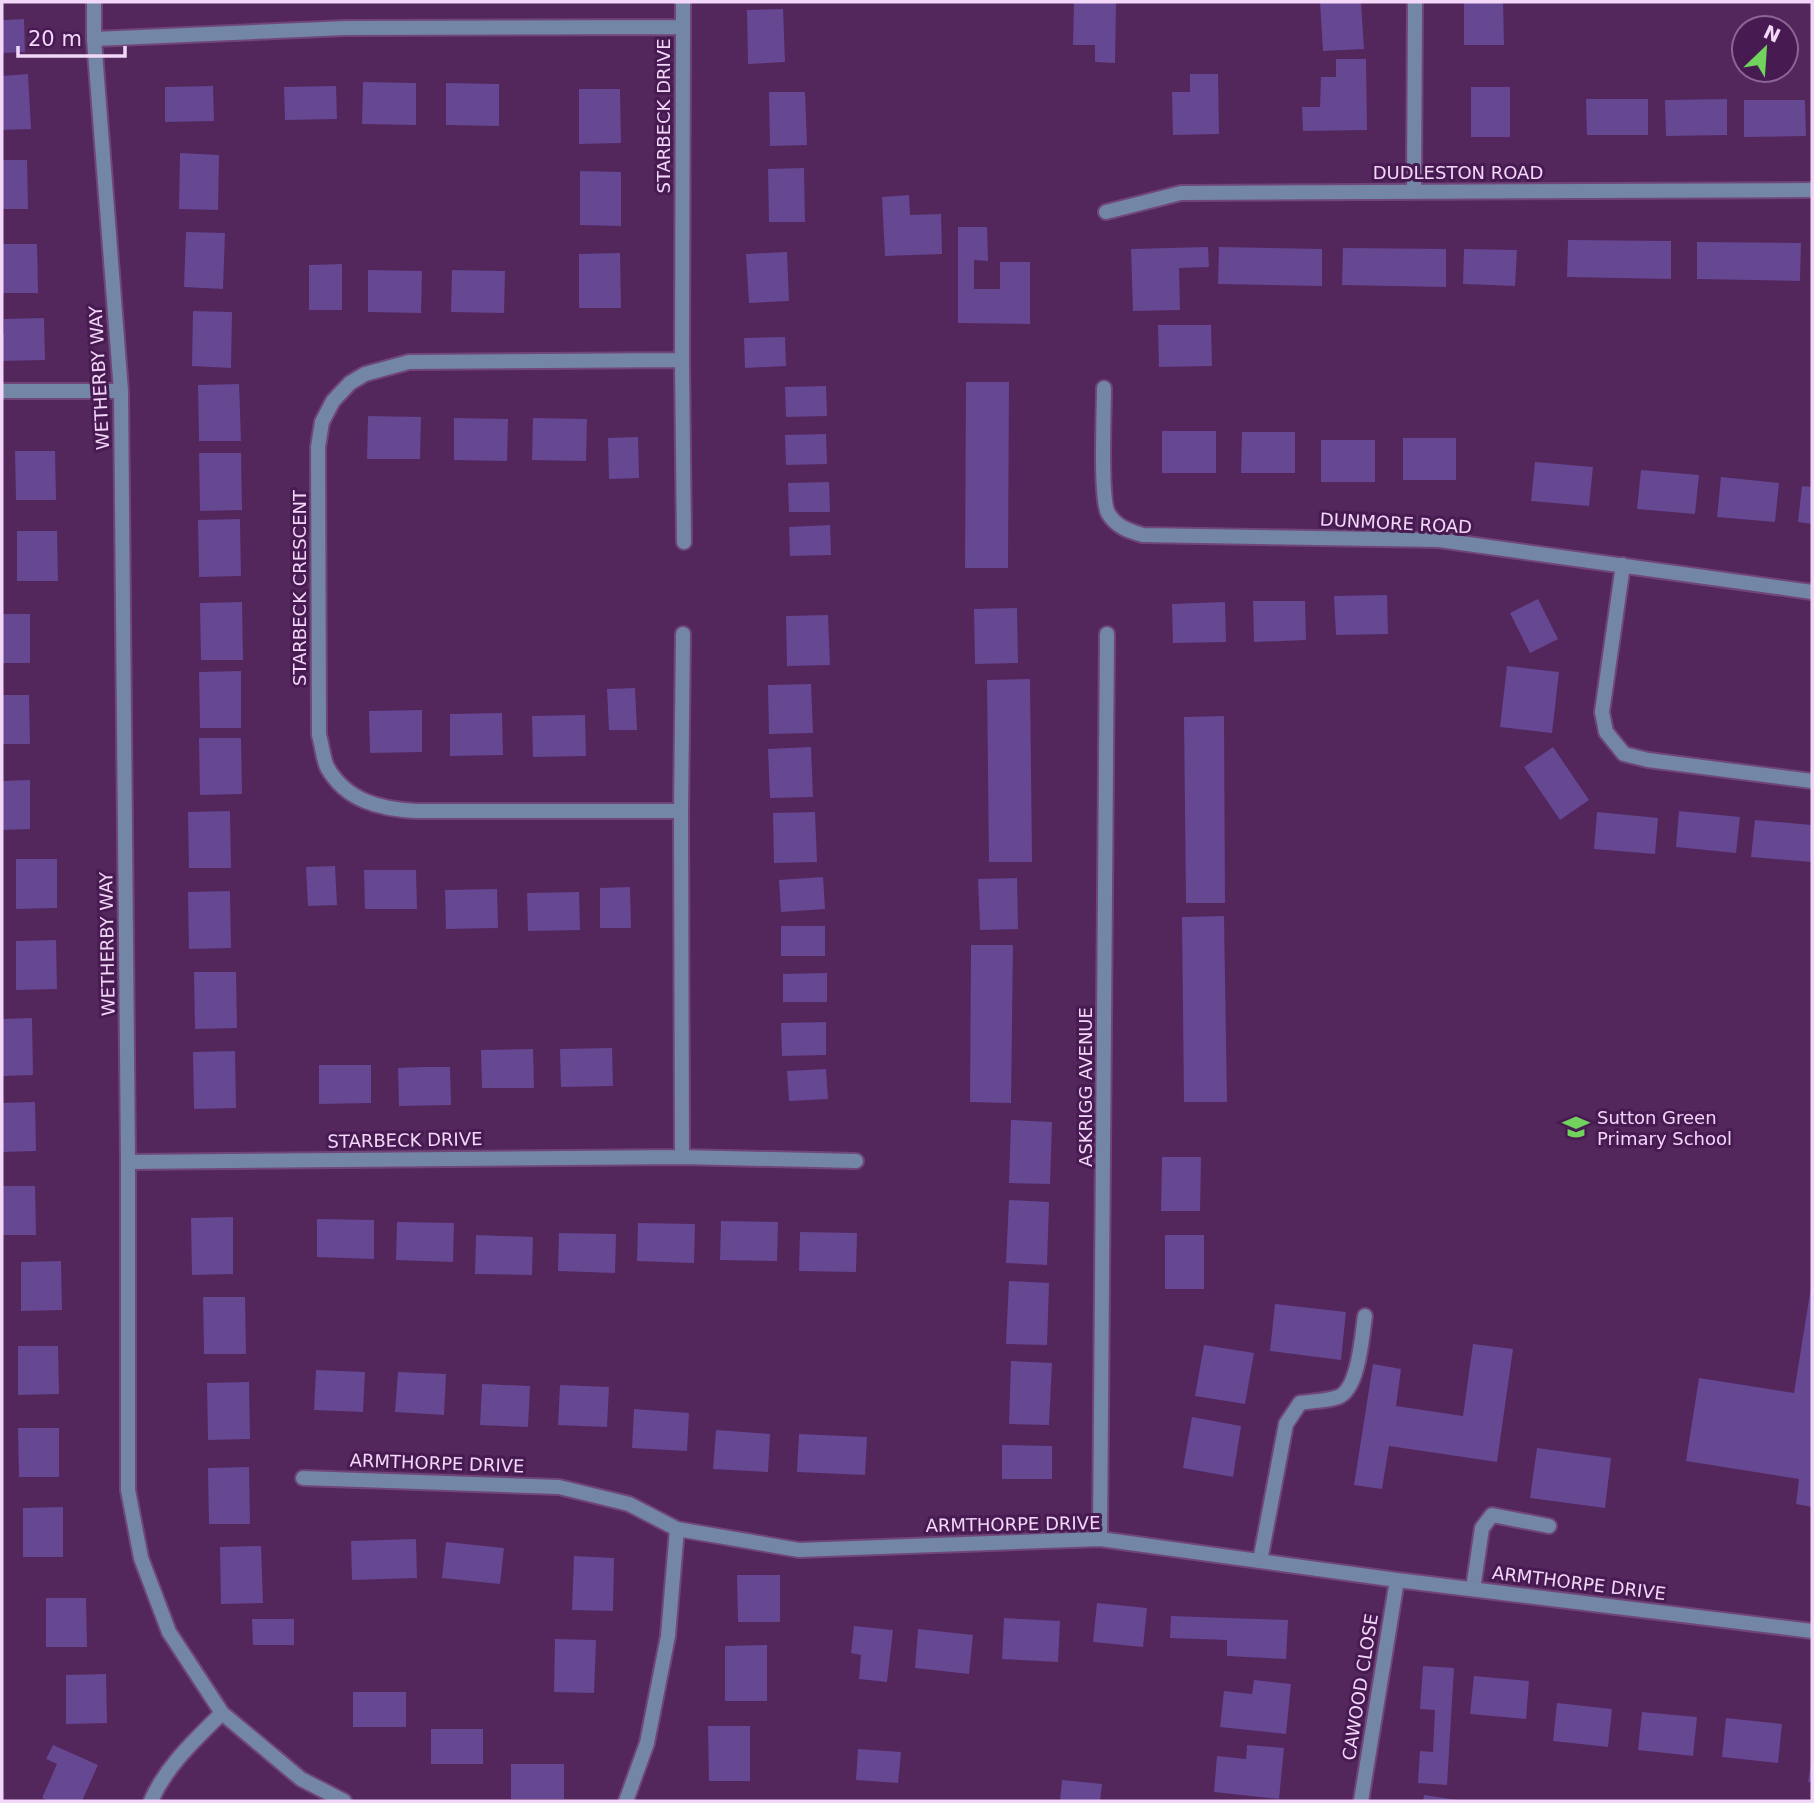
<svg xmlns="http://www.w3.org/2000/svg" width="1814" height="1803" font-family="'DejaVu Sans',sans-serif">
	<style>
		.building { fill: #654792 }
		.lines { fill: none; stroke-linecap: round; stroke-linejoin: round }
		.service-casing { stroke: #704678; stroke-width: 18 }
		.minor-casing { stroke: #704678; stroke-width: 18 }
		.service { stroke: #7386a6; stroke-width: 14 }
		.minor { stroke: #7386a6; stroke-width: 14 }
		.labels { text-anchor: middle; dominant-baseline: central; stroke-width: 6; stroke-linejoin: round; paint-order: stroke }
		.street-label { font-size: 18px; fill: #f2d7f8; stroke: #471b51 }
		.poi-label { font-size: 18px; fill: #f2d7f8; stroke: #471b51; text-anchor: start }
	</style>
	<rect width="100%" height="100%" fill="#53265c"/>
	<path class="building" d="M1074 2H1116L1115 63 1095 62V45H1073Z
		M1320 2H1361L1364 49 1323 51Z
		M1464 2H1503L1504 45H1464Z
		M783 9 785 62 748 64 747 10Z
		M24 19 25 52 2 53V20Z
		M1336 59H1366L1367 130 1303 131 1302 107H1320L1321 77H1336Z
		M28 74 31 129 2 130V76Z
		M1190 74H1218L1219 134 1173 135 1172 92H1190Z
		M363 82 416 83V125L362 124Z
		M446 83 499 84V126L446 125Z
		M213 86 214 121 165 122V87Z
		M336 86 337 119 285 120 284 87Z
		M1471 87H1510V137H1471Z
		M579 89H620L621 143 579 144Z
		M769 92H805L807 145 770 146Z
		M1586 99H1648V135H1587Z
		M1727 99V135L1666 136 1665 100Z
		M1744 100H1805L1806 136 1744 137Z
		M180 153 219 155 218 210 179 209Z
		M2 160H27L28 209H2Z
		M804 168 805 222H769L768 169Z
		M580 171 621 172V226L580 225Z
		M909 195 910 215 941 214 942 254 885 256 882 197Z
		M958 227H987L988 261 974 260V289H1000V262H1030V324L958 323Z
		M186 232 225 233 223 289 184 287Z
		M1568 240 1671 241V279L1567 277Z
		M1697 242 1801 243 1800 281 1697 279Z
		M2 244H37L38 293H2Z
		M1208 247 1209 267 1179 268 1180 310 1133 311 1131 249Z
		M1219 247 1322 249V286L1218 284Z
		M1343 248 1446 249V287L1342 285Z
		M1464 249 1517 250 1515 286 1463 284Z
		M787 252 789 301 749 303 746 254Z
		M620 253 621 308H579V254Z
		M342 264V310H309V265Z
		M368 270 422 271 421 313 368 312Z
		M452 270 505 271 504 313 451 312Z
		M193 311 232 312 231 368 192 366Z
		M44 318 45 360 2 361V334H4V319Z
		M1158 325H1211L1212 366 1159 367Z
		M785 337 786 366 745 368 744 338Z
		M966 382H1009L1008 568H965Z
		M239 384 241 441H199L198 385Z
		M826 386 827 416 786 417 785 387Z
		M368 416 421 417 420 459H367Z
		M454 418 508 419 507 461 454 460Z
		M533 418 587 419 586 461 532 460Z
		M1162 431H1216V473H1162Z
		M1242 432H1295V473H1241Z
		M826 434 827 464 786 465 785 435Z
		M638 437 639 478 609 479 608 438Z
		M1403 438H1456V480H1403Z
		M1321 440H1375V482H1321Z
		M15 451H55L56 500H16Z
		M199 453H241L242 510 200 511Z
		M1535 462 1593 467 1589 506 1531 501Z
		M1641 470 1699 475 1695 514 1637 509Z
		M1721 477 1779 483 1775 522 1717 517Z
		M829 482 830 512H789L788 483Z
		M1802 486 1812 487V524L1798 522Z
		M240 519 241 576 199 577 198 520Z
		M830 525 831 555 790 556 789 527Z
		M17 531H57L58 581H17Z
		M1387 595 1388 634 1336 635 1334 596Z
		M1538 599 1558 639 1530 653 1510 613Z
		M1253 601H1305L1306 640 1254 642Z
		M242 602 243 660H201L200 603Z
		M1225 602 1226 642 1173 643 1172 604Z
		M1017 608 1018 663 975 664 974 609Z
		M2 614H30V663H2Z
		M828 615 830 665 787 666 786 616Z
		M1507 666 1559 672 1552 733 1500 727Z
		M241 671V728H200L199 672Z
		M1030 679 1032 862H989L987 680Z
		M811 684 813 733 769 734 768 685Z
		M635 688 637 730H609L607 689Z
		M2 695H29L30 744H2Z
		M422 710V752L370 753 369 711Z
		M502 713 503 755 450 756V714Z
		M585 715 586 756 533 757 532 716Z
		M1224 716 1225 903H1186L1184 717Z
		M199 738H241L242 794 200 795Z
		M811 747 813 797 770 798 768 749Z
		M1553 747 1589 800 1560 820 1524 767Z
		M30 780V829L2 830V781Z
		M230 811 231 868H189L188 812Z
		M1679 811 1740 817 1736 853 1676 847Z
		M815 812 817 862 774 863 773 813Z
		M1597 812 1658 818 1655 854 1594 849Z
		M1755 820 1812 825V862L1751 857Z
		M16 859H57V908L16 909Z
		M335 866 337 905 308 906 306 867Z
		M364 870H416L417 909H365Z
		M823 877 825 909 781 912 779 880Z
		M1017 878 1018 929 980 930 978 879Z
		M630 887 631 928H600V888Z
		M497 889 498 928 446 929 445 890Z
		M230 891 231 948 189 949 188 892Z
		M579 892 580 930 528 931 527 893Z
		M1224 916 1227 1102H1184L1182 917Z
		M781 926H825V956H781Z
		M56 940 57 989 16 990V941Z
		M971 945H1013L1011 1103 970 1102Z
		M194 972H236L237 1028 195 1029Z
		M827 973V1002H783V974Z
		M32 1018 33 1075 2 1076V1019Z
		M826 1022V1055L782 1056 781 1023Z
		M612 1048 613 1086 561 1087 560 1049Z
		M533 1049 534 1088H482L481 1050Z
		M235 1051 236 1108 194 1109 193 1052Z
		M319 1065H371V1103L319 1104Z
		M424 1067H450L451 1105 399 1106 398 1068Z
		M826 1069 828 1099 789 1101 787 1071Z
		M35 1102 36 1151 2 1152V1103Z
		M1011 1120 1052 1122 1050 1184 1009 1183Z
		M1162 1157H1201L1200 1211H1161Z
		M2 1186H35L36 1235H2Z
		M1009 1200 1049 1202 1047 1265 1006 1263Z
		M233 1217V1274L192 1275 191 1218Z
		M317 1219 374 1220V1259L317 1257Z
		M721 1221 778 1222 777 1261 720 1260Z
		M397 1222 454 1223 453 1262 396 1260Z
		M638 1223 695 1224 694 1263 637 1261Z
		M800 1232 857 1233 856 1272 799 1271Z
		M559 1233 616 1234 615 1273 558 1271Z
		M476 1235 533 1237 532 1275 475 1274Z
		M1165 1235H1204V1289H1165Z
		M61 1261 62 1310 21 1311V1262Z
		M1009 1281 1049 1283 1047 1345 1006 1344Z
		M1811 1287H1812V1507L1796 1504 1799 1479 1686 1461 1699 1378 1794 1393Z
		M203 1297H245L246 1354H204Z
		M1275 1304 1346 1312 1341 1360 1270 1351Z
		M1473 1344 1513 1349 1497 1462 1389 1446 1382 1489 1354 1485 1373 1364 1401 1369 1396 1406 1463 1416Z
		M1204 1345 1254 1353 1245 1404 1195 1396Z
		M18 1346H58L59 1394 18 1395Z
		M1011 1361 1052 1363 1049 1425 1009 1424Z
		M316 1370 365 1372 363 1412 314 1410Z
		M398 1372 446 1374 444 1415 395 1412Z
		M249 1382 250 1439 208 1440 207 1383Z
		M482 1384 530 1386 528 1427 480 1425Z
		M560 1385 609 1387 607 1427 558 1425Z
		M634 1409 689 1413 687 1451 632 1448Z
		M1192 1417 1241 1426 1233 1477 1183 1468Z
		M18 1428H59V1477H19Z
		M716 1430 770 1434 768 1472 713 1469Z
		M799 1434 867 1437 865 1475 797 1472Z
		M1002 1445 1052 1446V1479H1002Z
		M1537 1448 1611 1458 1605 1508 1530 1498Z
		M249 1467 250 1524H209L208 1468Z
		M63 1507V1557H23V1508Z
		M416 1539 417 1578 352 1580 351 1541Z
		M446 1542 504 1548 500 1584 442 1578Z
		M261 1546 263 1603 221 1604 220 1547Z
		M574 1556 614 1558 613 1611 572 1610Z
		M737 1575H780V1622H738Z
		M46 1598H86L87 1647H46Z
		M1097 1603 1147 1608 1143 1647 1093 1642Z
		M1171 1616 1288 1620 1286 1659 1227 1656V1640L1170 1638Z
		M1004 1618 1060 1621 1058 1662 1002 1659Z
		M252 1619H294V1645H253Z
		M854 1626 893 1630 887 1682 859 1679 861 1655 851 1653Z
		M918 1629 973 1635 969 1674 915 1668Z
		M555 1639 596 1640 594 1693 554 1692Z
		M767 1645V1701H725V1646Z
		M1423 1666 1454 1668 1447 1785 1418 1783 1420 1751 1433 1752 1435 1710 1420 1709Z
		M106 1674 107 1723 66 1724V1675Z
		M1474 1676 1529 1681 1526 1719 1470 1714Z
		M1254 1680 1291 1684 1286 1734 1220 1727 1224 1691 1252 1694Z
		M353 1692H406V1727H353Z
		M1557 1703 1612 1709 1608 1747 1553 1741Z
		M1642 1712 1697 1717 1693 1756 1638 1750Z
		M1726 1718 1782 1724 1778 1763 1722 1757Z
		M708 1726H750V1781H709Z
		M431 1729H483V1764H431Z
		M53 1745 98 1765 82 1801H50L42 1798 57 1764 46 1759Z
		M1247 1745 1284 1748 1279 1799 1214 1792 1217 1756 1246 1759Z
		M858 1749 901 1752 898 1783 856 1780Z
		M1811 1763H1812V1782H1808Z
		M511 1764H564V1799H511Z
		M1062 1780 1102 1784 1100 1801H1060Z
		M1424 1795 1457 1800V1801H1423Z"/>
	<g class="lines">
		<g class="service-casing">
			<path id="service" d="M1260 1561 1286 1424 1300 1403C1312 1401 1327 1401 1338 1397 1359 1389 1362 1335 1365 1316
				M1473 1589 1482 1528 1492 1515 1549 1526"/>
		</g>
		<g class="minor-casing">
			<path id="minor" d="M94 2V39L121 391 128 1162V1490L141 1558 169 1632 222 1713 301 1779 344 1801
				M683 27V2
				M94 39 346 28 683 27 682 360 684 542
				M1414 191 1415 2
				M1106 212 1181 193 1812 190
				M1104 388C1104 410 1100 498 1108 513 1116 527 1129 531 1143 535L1439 540 1812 592
				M2 391H121
				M1623 565 1602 712 1606 732 1624 754 1648 760 1812 781
				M681 811H416C380 809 346 801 327 767 323 758 322 745 319 735L318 447 322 422 333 401 350 383 365 374 409 362 682 360
				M682 1157 681 811 683 634
				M128 1162 682 1157 856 1161
				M303 1478 559 1487 629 1504 677 1529 799 1550 1100 1539 1397 1580 1812 1631
				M1100 1539 1107 634
				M151 1801C166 1766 195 1740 222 1713
				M626 1801 647 1743 668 1636 677 1529
				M1361 1801 1397 1580"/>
		</g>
		<use href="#service" class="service"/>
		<use href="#minor" class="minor"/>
	</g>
	<defs>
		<g id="school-bare" transform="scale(2.1)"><path d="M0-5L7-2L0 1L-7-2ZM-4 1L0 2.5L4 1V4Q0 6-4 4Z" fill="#71d25e" stroke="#471b51" stroke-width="2.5" paint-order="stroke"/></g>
	</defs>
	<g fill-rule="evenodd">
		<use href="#school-bare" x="1576" y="1127"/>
	</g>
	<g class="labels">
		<g class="street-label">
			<text transform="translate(663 116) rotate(-90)">STARBECK DRIVE</text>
			<text x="1458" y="172">DUDLESTON ROAD</text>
			<text transform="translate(99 378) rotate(-93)">WETHERBY WAY</text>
			<text transform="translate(1396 523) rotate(3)">DUNMORE ROAD</text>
			<text transform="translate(299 588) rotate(-90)">STARBECK CRESCENT</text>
			<text transform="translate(107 944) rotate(-91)">WETHERBY WAY</text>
			<text transform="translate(1085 1087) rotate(-90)">ASKRIGG AVENUE</text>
			<text transform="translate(405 1140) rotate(-1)">STARBECK DRIVE</text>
			<text transform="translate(437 1463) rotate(2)">ARMTHORPE DRIVE</text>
			<text transform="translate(1013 1524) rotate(-1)">ARMTHORPE DRIVE</text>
			<text transform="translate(1579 1583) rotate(7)">ARMTHORPE DRIVE</text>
			<text transform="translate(1360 1687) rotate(-81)">CAWOOD CLOSE</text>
		</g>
		<g class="poi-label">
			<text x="1597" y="1117">Sutton Green<tspan x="1597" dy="21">Primary School</tspan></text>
		</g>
	</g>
	<rect width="1814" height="1803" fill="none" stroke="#f2d7f8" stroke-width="7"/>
	<g transform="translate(1765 49) rotate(25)"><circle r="33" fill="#471b51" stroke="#8b6694" stroke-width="2"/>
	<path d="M0-5L12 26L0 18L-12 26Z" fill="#71d25e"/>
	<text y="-10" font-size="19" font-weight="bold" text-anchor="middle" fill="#f2d7f8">N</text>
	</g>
	<path d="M18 46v10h107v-10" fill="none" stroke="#f2d7f8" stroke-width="3.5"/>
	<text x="28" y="46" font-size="21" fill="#f2d7f8" stroke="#471b51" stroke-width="5" paint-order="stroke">20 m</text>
</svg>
